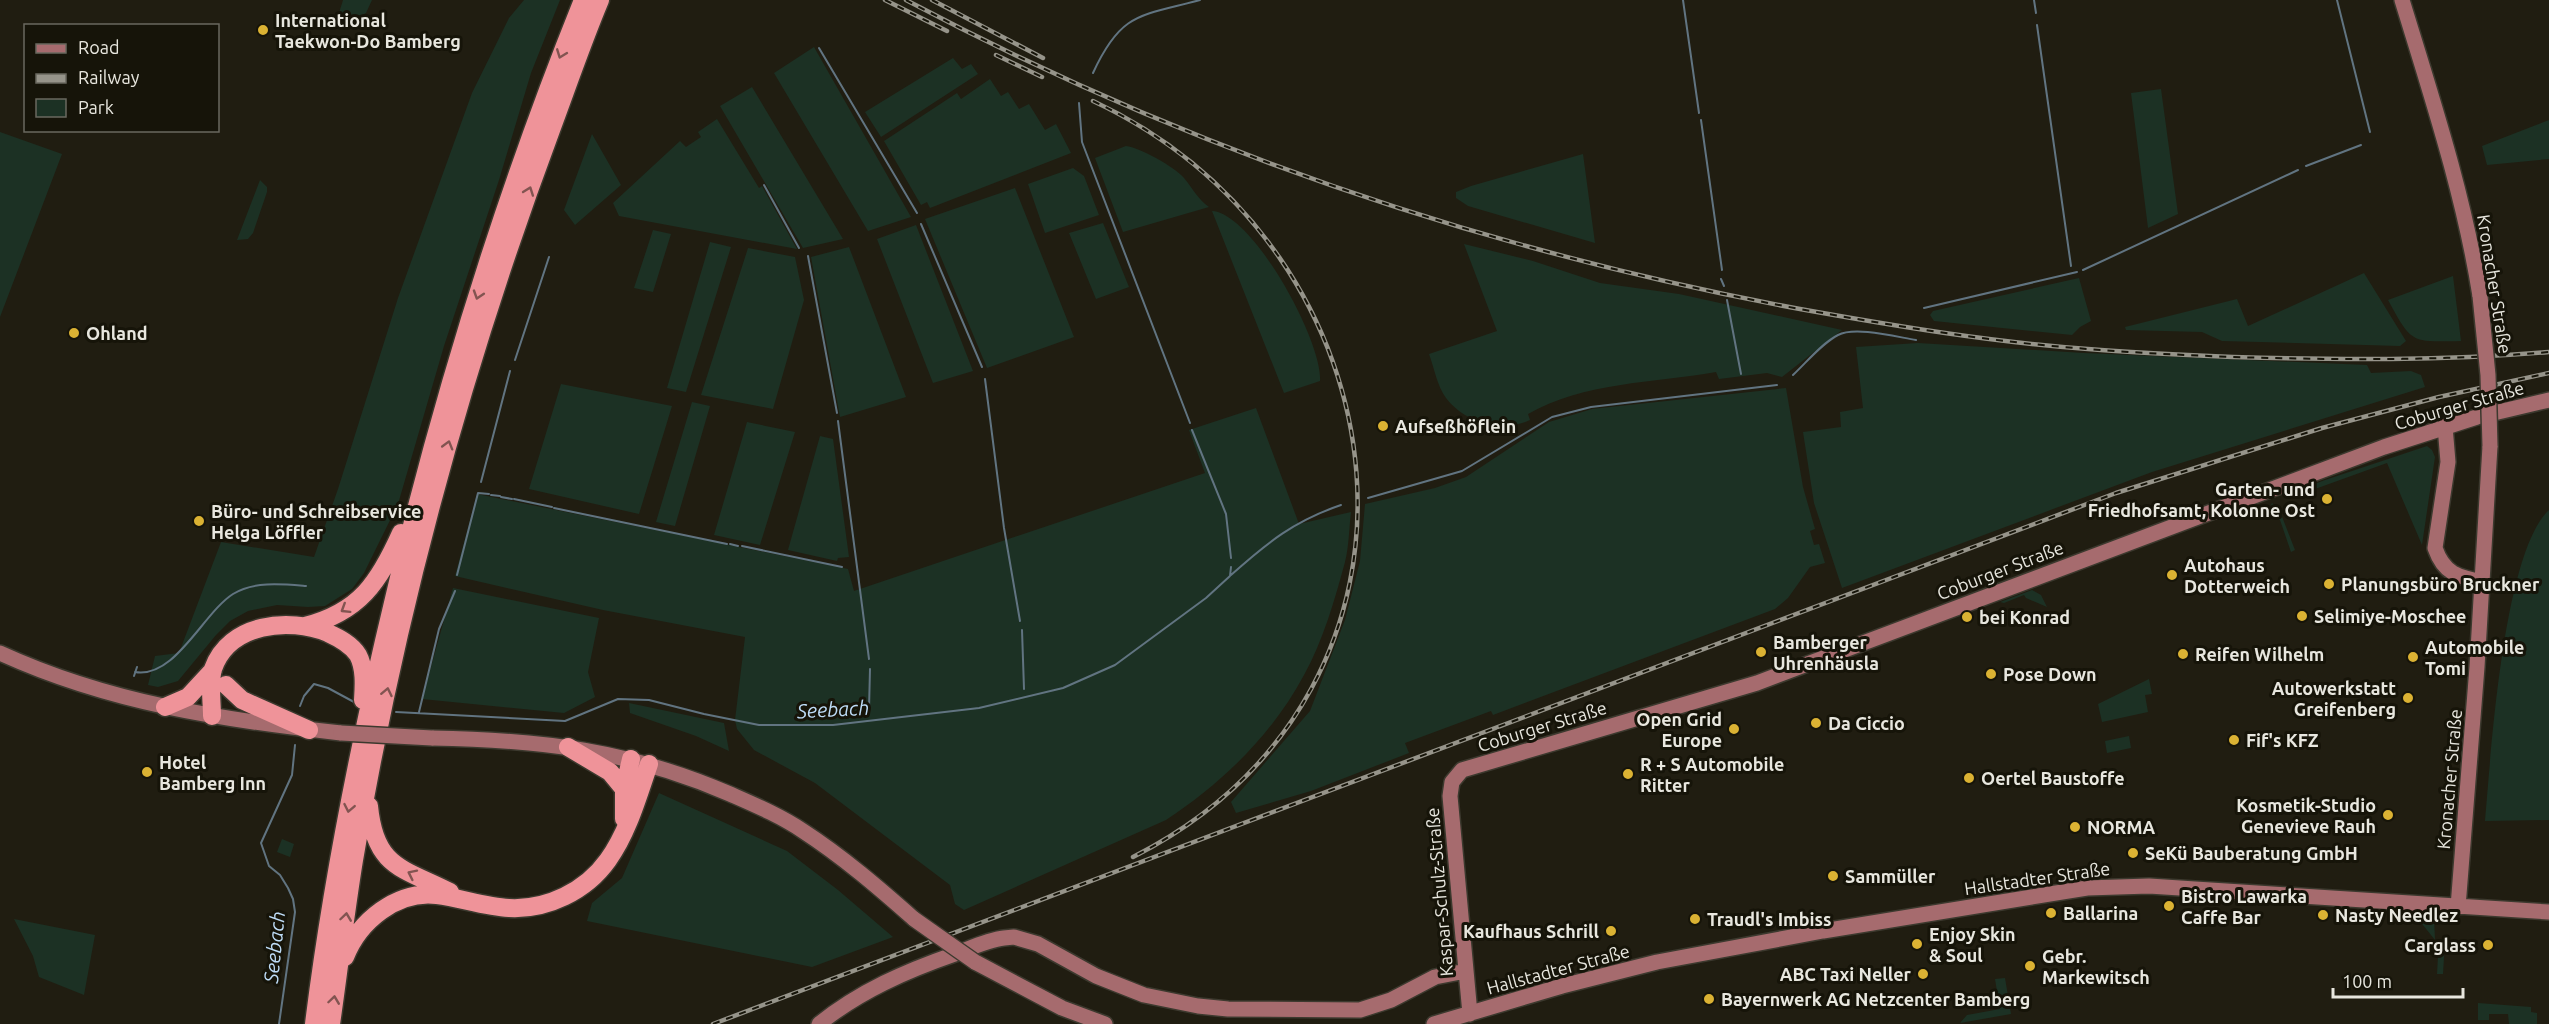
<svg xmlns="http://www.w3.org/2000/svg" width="2549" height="1024" font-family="Ubuntu,sans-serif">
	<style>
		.green { fill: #1c3124 }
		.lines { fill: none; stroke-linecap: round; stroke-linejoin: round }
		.stream { stroke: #617481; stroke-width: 2 }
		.secondary-casing { stroke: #3c392e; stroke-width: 18 }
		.highway-casing { stroke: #3c392e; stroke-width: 21 }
		.secondary { stroke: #a66b6e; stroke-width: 15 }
		.highway { stroke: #ef9399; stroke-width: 18 }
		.rail-casing { stroke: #96948a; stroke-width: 4.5 }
		.rail { stroke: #161409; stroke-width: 2; stroke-dasharray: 7; stroke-linecap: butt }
		.secondary-bridge-casing { stroke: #3c392e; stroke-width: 18; stroke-linecap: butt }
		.secondary-bridge { stroke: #a66b6e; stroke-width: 15 }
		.oneway { stroke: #825451 }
		.poi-dot { fill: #dbb233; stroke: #161409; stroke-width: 2 }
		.labels { text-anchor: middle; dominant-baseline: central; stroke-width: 6; stroke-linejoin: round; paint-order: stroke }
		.poi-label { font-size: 18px; font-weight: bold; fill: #e8e7df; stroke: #161409; text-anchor: start }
		.street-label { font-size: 18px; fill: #e8e7df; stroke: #161409 }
		.water-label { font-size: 20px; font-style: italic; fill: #bedcf7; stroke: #161409 }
	</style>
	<rect width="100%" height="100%" fill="#201d11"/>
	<path class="green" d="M343 0H372L366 13 354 19 339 13Z
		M524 0H560L531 73 499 180 444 346 398 504 364 573 352 589 325 606 308 607 277 605 248 611 230 621 216 635 178 681 158 687 148 685 155 656 179 653 221 542 314 557 338 489 398 298 472 93 509 18Z
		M814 47 911 217 868 231 774 73Z
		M953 58 962 69 971 64 978 74 881 137 865 112Z
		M990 79 1001 96 1008 92 1019 109 1029 104 1045 130 1056 124 1071 153 930 208 927 202 921 205 884 141 957 93 961 99Z
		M752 87 843 239 803 248 720 106Z
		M2161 89 2178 214 2148 228 2131 93Z
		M717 119 759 188 762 186 797 249 619 216 613 203 680 141 686 147 701 137 698 132Z
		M2549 120V159L2487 165 2482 146Z
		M0 132 62 154 0 317Z
		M592 134 621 185 575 225 564 210Z
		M1126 146C1139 147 1175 167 1184 178 1193 189 1198 199 1209 207L1123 232 1095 158Z
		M1583 154 1595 243 1468 206 1456 198V192L1471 186Z
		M1073 168 1084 176 1099 215 1045 233 1028 184Z
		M260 180 267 187V192L253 233 248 239 237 240Z
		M1015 188 1074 337 987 368 925 219Z
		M1212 211C1253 213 1323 342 1320 381L1284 393Z
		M1103 223 1129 287 1096 299 1069 233Z
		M916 225 973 371 933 383 877 239Z
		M653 230 671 234 653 292 634 288Z
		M710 242 731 247 686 392 667 388Z
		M1464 244 1533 261 1600 283 1679 294 1842 330 1782 377 1767 373 1719 379 1716 372C1653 383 1584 382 1528 414L1530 420C1502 433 1465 423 1446 398 1437 386 1434 367 1429 354L1497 331Z
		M849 247 906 397 840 417 811 257Z
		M748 248 795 257 804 300 773 409 701 395Z
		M2364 273 2406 341 2400 346 2222 341 2202 332 2126 330 2125 327 2237 299 2248 326Z
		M2453 276 2461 341C2411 342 2412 344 2388 300Z
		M2079 278 2091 321 2080 327 2072 335 1934 321 1930 315 1933 311Z
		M1918 343 2084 353 2367 365 2371 373 2411 371 2421 375 2425 387 2152 472 1842 588 1814 503 1803 432 1841 427 1840 412 1863 408 1856 347Z
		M561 384 672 406 639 514 529 489Z
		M1786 388 1803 487 1815 529 1810 531 1814 545 1819 544 1825 563 1810 567 1788 598 1775 609 1493 715 1491 711 1405 743 1409 753 1311 791 1236 813 1231 802 1310 711 1345 620 1360 561 1365 504 1435 488 1466 477 1549 422 1592 409Z
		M692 402 710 406 675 526 656 522Z
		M1256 408 1299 524 1351 512C1349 528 1349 547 1345 562 1335 599 1323 641 1304 675 1272 735 1222 783 1166 820L964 910 955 904 950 885 815 783 754 750 737 729 735 720 745 637 603 610 455 576 477 494 848 569 854 591 1205 473 1189 430Z
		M747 422 795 432 760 545 714 535Z
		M820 436 833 439 849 557 838 558 837 561 788 550Z
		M2427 446 2432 450 2435 457 2422 545 2387 463 2293 497 2296 491 2325 480Z
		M2272 503 2279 509 2295 550 2291 552 2280 520 2267 513Z
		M2549 510V820L2485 821C2491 754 2503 553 2549 510Z
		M453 588 599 618 588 672 595 697 564 713 422 699Z
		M2032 590 2041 595 2047 607 2026 598 2024 595 2004 603 2000 602Z
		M2149 679 2152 694 2145 695 2148 712 2102 722 2098 704Z
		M629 703 724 723 729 751 696 736 630 713Z
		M2129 736 2131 748 2107 753 2105 741Z
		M659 793 787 851 838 890 893 937 812 967 587 921 592 903 622 878Z
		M282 839 294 844 290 857 277 852Z
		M2415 915 2430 916 2434 918 2435 940Z
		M14 919 95 935 84 995 39 977 33 956Z
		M2439 939 2445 940 2443 974H2437Z
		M2005 978 2011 1014 1960 1023 1967 1015 2000 1009 1995 979Z
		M2478 1003 2531 1007V1012L2537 1013V1024H2509L2508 1014H2489V1020H2478Z"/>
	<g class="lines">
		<path class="stream" d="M1683 0 1699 113
			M2034 0 2036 13
			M2337 0 2370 132
			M2037 25 2071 266
			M819 48 917 213
			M1093 73C1121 12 1140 16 1200 0
			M1079 103 1082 142 1190 423
			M1701 120 1722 270
			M2306 166 2361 145
			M764 185 799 248
			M921 224 982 367
			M808 256 837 413
			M2083 270 2298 170
			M1721 279 1724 286
			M1727 300 1741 374
			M1924 308 2077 272
			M515 360 549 257
			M1793 375C1807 362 1821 344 1838 335 1855 326 1897 337 1916 340
			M985 379 1004 528 1020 621
			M838 421 869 659
			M1192 430 1226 514 1231 558
			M481 482 510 371
			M491 495 500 496
			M501 497 512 499
			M1368 498 1462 471 1552 417 1591 407 1777 385
			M514 499 552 507
			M554 508 727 544
			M730 544 738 546
			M742 546 842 567
			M457 575 478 493 489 494
			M1231 575C1268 542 1294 521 1341 505
			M1022 630 1024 689
			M135 672C175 679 203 613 233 594 254 581 282 584 306 586
			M134 676 137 667
			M300 706 304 696 314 684 328 688 354 702
			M869 709 870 669
			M396 712 565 721 618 699 649 700 704 714 759 725H833L979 708 1063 688 1115 665 1206 598 1230 576 1231 567
			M419 712 439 629 455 591
			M279 1024 295 912 293 899 288 888 280 875 269 866 261 843 292 775 295 745"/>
		<g class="secondary-casing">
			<path id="secondary" d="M2402 0C2432 98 2464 195 2480 296
				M2445 426 2448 462 2435 548C2444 574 2458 577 2483 582
				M0 653C109 703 223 720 341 733
				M432 738C542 740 628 750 730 794 755 805 781 816 803 831 843 857 879 888 914 919
				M2458 907 2477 667 2490 446
				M975 962 1062 1008 1105 1024
				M1470 1014 1450 796 1452 782 1462 770 1757 683 2384 447 2477 417 2549 400
				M819 1024C860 991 906 971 955 954 971 948 987 940 1004 938L1014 937 1038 944 1096 976 1144 995 1198 1006 1228 1009 1360 1010 1391 1000 1435 977 1466 971
				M1434 1024 1562 986 1657 962 1823 931 2087 888 2149 886 2549 912"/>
		</g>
		<g class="highway-casing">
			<path id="highway" d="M305 626C360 612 379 582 401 533
				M226 685 242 700 309 730
				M165 707 188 697 213 670
				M212 716C212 701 209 683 213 669 229 623 289 617 328 633 339 638 351 644 358 655 365 668 364 685 363 700
				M568 747 610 772 624 789
				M369 806C375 868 403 868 450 892
				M624 819V789L631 759
				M345 957C359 921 397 890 437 895 461 898 485 907 509 908 547 910 586 891 608 860 628 832 638 796 649 764
				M314 1024C330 895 355 767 384 641 434 423 499 208 583 0
				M331 1024C339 969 345 915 354 860 396 611 463 366 551 130 567 87 582 43 600 0"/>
		</g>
		<use href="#secondary" class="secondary"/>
		<use href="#highway" class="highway"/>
		<g class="rail-casing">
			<path id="rail" d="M885 0 947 31
				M906 0C1187 149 1487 251 1800 309 1895 326 1991 342 2088 349 2136 353 2184 355 2233 357 2338 360 2444 361 2549 352
				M932 0 1043 58
				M996 55 1042 77
				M1093 101C1411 250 1464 689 1133 857
				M713 1024 2116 493 2322 428 2439 397 2549 373"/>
		</g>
		<use href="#rail" class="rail"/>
		<g class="secondary-bridge-casing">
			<path id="secondary-bridge" d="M2480 296 2488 375 2490 446
				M341 733 432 738
				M914 919 975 962"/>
		</g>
		<use href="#secondary-bridge" class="secondary-bridge"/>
	</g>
	<defs><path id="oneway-chevron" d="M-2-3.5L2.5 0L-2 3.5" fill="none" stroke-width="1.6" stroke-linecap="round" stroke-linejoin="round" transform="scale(1.5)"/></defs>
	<g class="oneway">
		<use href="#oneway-chevron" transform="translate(561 54) rotate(111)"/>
		<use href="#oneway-chevron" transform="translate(529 191) rotate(-70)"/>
		<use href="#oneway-chevron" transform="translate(478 295) rotate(108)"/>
		<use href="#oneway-chevron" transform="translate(448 445) rotate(-74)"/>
		<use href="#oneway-chevron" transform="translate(345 609) rotate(148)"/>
		<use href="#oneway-chevron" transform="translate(387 692) rotate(-78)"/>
		<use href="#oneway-chevron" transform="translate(349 808) rotate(101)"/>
		<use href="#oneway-chevron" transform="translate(412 874) rotate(-154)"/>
		<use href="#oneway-chevron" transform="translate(346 917) rotate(-82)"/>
		<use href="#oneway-chevron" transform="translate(334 1000) rotate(-82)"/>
	</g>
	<g class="poi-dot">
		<circle cx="263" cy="30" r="6"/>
		<circle cx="74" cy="333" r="6"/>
		<circle cx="1383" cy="426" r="6"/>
		<circle cx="2327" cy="499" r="6"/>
		<circle cx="199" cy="521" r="6"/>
		<circle cx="2172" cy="575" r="6"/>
		<circle cx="2329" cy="584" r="6"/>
		<circle cx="2302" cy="616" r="6"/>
		<circle cx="1967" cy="617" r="6"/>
		<circle cx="1761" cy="652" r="6"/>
		<circle cx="2183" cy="654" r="6"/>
		<circle cx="2413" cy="657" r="6"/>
		<circle cx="1991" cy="674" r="6"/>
		<circle cx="2408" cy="698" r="6"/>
		<circle cx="1816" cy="723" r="6"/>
		<circle cx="1734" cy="729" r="6"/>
		<circle cx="2234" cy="740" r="6"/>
		<circle cx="147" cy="772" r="6"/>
		<circle cx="1628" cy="774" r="6"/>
		<circle cx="1969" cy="778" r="6"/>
		<circle cx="2388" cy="815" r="6"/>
		<circle cx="2075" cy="827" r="6"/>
		<circle cx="2133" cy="853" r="6"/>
		<circle cx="1833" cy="876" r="6"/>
		<circle cx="2169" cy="906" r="6"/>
		<circle cx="2051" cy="913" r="6"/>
		<circle cx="2323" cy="915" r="6"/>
		<circle cx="1695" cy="919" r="6"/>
		<circle cx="1611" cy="931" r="6"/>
		<circle cx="1917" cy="944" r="6"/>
		<circle cx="2488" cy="945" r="6"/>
		<circle cx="2030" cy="966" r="6"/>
		<circle cx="1923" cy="974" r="6"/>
		<circle cx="1709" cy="999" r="6"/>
	</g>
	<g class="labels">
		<g class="poi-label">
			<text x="275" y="20">International<tspan x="275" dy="21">Taekwon-Do Bamberg</tspan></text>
			<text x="86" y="333">Ohland</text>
			<text x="1395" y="426">Aufseßhöflein</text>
			<text x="2315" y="489" text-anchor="end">Garten- und<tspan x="2315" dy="21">Friedhofsamt, Kolonne Ost</tspan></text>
			<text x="211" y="511">Büro- und Schreibservice<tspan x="211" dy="21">Helga Löffler</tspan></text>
			<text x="2184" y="565">Autohaus<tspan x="2184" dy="21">Dotterweich</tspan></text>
			<text x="2341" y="584">Planungsbüro Bruckner</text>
			<text x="2314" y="616">Selimiye-Moschee</text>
			<text x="1979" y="617">bei Konrad</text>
			<text x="1773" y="642">Bamberger<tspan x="1773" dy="21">Uhrenhäusla</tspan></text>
			<text x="2425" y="647">Automobile<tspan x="2425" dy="21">Tomi</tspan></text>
			<text x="2195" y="654">Reifen Wilhelm</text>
			<text x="2003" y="674">Pose Down</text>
			<text x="2396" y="688" text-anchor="end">Autowerkstatt<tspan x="2396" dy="21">Greifenberg</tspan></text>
			<text x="1722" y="719" text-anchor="end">Open Grid<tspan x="1722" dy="21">Europe</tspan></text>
			<text x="1828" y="723">Da Ciccio</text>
			<text x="2246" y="740">Fif's KFZ</text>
			<text x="159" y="762">Hotel<tspan x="159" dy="21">Bamberg Inn</tspan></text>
			<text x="1640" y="764">R + S Automobile<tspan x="1640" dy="21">Ritter</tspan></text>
			<text x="1981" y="778">Oertel Baustoffe</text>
			<text x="2376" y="805" text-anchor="end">Kosmetik-Studio<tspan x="2376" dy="21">Genevieve Rauh</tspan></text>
			<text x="2087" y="827">NORMA</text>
			<text x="2145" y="853">SeKü Bauberatung GmbH</text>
			<text x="1845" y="876">Sammüller</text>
			<text x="2181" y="896">Bistro Lawarka<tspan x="2181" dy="21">Caffe Bar</tspan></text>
			<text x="2063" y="913">Ballarina</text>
			<text x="2335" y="915">Nasty Needlez</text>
			<text x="1707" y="919">Traudl's Imbiss</text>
			<text x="1599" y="931" text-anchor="end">Kaufhaus Schrill</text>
			<text x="1929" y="934">Enjoy Skin<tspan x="1929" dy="21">&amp; Soul</tspan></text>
			<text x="2476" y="945" text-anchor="end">Carglass</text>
			<text x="2042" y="956">Gebr.<tspan x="2042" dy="21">Markewitsch</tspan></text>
			<text x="1911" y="974" text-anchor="end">ABC Taxi Neller</text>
			<text x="1721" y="999">Bayernwerk AG Netzcenter Bamberg</text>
		</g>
		<g class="street-label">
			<text transform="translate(2495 284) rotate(81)">Kronacher Straße</text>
			<text transform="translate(2459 405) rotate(-16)">Coburger Straße</text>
			<text transform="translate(2000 570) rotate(-21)">Coburger Straße</text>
			<text transform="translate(1542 726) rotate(-17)">Coburger Straße</text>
			<text transform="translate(2449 779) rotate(-85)">Kronacher Straße</text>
			<text transform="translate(2037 878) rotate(-8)">Hallstadter Straße</text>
			<text transform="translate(1439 892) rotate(-95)">Kaspar-Schulz-Straße</text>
			<text transform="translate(1558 969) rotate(-15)">Hallstadter Straße</text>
		</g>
		<g class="water-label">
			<text transform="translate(833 709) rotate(-3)">Seebach</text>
			<text transform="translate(274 947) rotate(-84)">Seebach</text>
		</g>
	</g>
	<rect x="24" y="24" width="195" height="108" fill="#161409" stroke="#6a685f" stroke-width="1.5"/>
	<rect x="36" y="44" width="30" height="9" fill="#a66b6e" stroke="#6a685f" stroke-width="1.5"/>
	<text x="78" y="54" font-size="18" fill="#e8e7df">Road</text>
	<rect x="36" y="74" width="30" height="9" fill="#96948a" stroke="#6a685f" stroke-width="1.5"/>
	<text x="78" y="84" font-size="18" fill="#e8e7df">Railway</text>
	<rect x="36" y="99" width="30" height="18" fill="#1c3124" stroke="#6a685f" stroke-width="1.5"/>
	<text x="78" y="114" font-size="18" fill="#e8e7df">Park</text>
	<path d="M2333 988v9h130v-9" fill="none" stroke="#e8e7df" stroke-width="3"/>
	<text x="2342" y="988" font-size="18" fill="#e8e7df" stroke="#161409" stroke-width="4.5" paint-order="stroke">100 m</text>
</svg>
